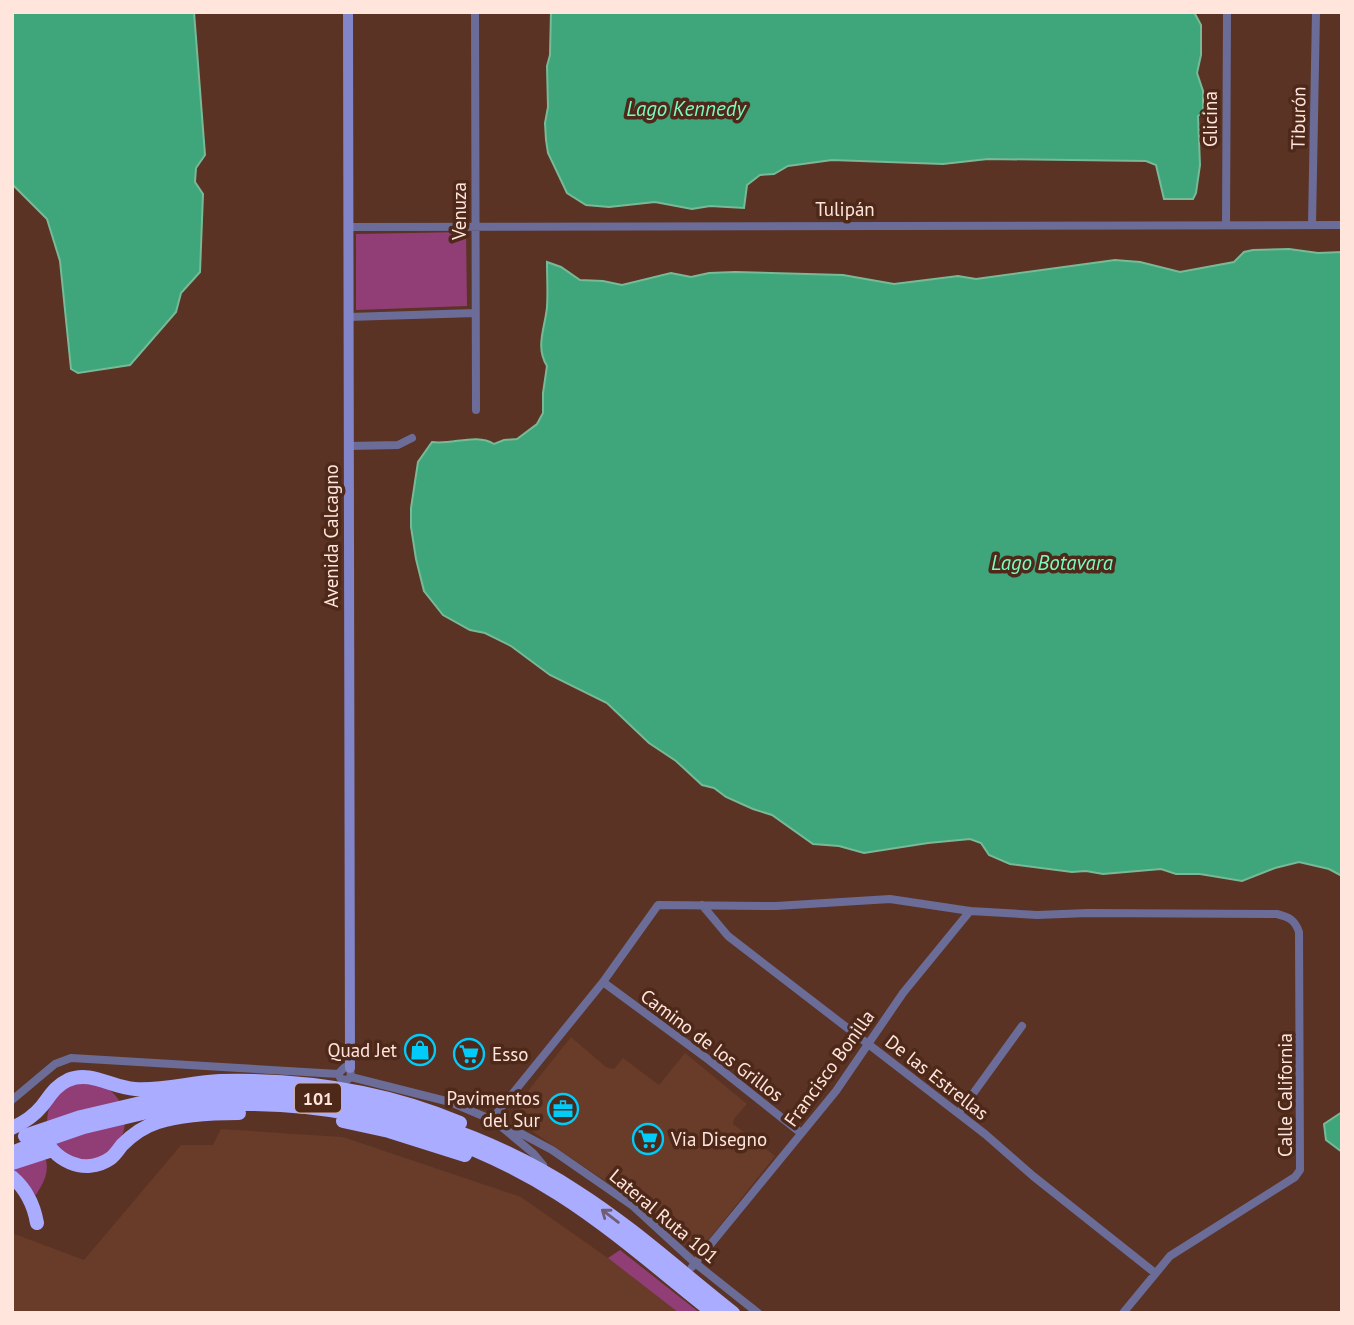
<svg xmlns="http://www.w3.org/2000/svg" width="1354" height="1325" font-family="'PT Sans',sans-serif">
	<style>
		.built { fill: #693b29 }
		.green { fill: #913e76 }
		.water { fill: #3ea67a; stroke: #78b997; stroke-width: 2 }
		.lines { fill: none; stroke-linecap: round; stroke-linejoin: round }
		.street { stroke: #6b6d98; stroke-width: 8 }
		.secondary { stroke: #8385c9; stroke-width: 10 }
		.highway { stroke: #a9acff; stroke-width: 14 }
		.highway-bridge { stroke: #a9acff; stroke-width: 14 }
		.oneway { stroke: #725d76 }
		.labels { text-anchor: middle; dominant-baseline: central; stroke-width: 7; stroke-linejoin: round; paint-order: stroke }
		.shield { fill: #4e291a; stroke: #caada2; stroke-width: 2 }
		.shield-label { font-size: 18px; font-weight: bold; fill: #ffe5dc }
		.street-label { font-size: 19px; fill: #ffe5dc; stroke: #4e291a }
		.poi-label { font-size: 19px; fill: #ffe5dc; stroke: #4e291a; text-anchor: end }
		.water-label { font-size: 21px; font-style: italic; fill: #7bfbc0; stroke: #4e291a }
	</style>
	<rect width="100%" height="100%" fill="#5a3324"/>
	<path class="built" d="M571 1037 606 1067 614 1069 623 1058 659 1085 685 1053 747 1104 734 1119 733 1124 775 1156 706 1243 686 1247 626 1195 555 1147 532 1131 522 1120 518 1107 520 1101Z
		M221 1129 343 1137 521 1197 608 1258 679 1313H12V1233L84 1260 181 1145H213Z"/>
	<path class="green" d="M466 232 467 306 356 310V234Z
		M47 1121a39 39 0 1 1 78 0a39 39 0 1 1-78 0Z
		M34 1160H46C49 1174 43 1183 36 1195L12 1171V1167Z
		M620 1250 700 1313H679L608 1258Z"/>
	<path class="water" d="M12 12H194L205 155 196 168 195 182 203 194 200 272 181 293 176 312 130 365 78 373 71 369 60 261 47 219 12 184Z
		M551 12H1194L1201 25V55L1197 73 1203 91V112L1198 116 1200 165 1196 193 1193 199H1164L1156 165 1146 161 988 159 943 164 832 160 788 166 774 174 760 175 747 185 744 208 710 206 692 209 655 202 609 207 586 205 567 193 548 153 546 140 545 123 548 107 547 66 550 55Z
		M1289 249 1318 253 1342 252V876L1329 869 1299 862 1275 868 1242 881 1200 874H1176L1161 869 1103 874 1086 871 1072 872 1010 864 989 855 981 843 970 839 928 843 864 853 839 846 813 844 772 815 753 809 726 797 714 788 702 785 676 761 649 743 607 703 550 675 511 646 485 633 470 630 443 615 424 591 416 559 411 527V508L418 462 432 442C453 445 476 433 494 444L504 440 517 439 537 424 543 413V393L547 366C535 347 545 328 547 307 548 292 547 277 547 262L561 267 580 280 603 281 622 285 671 273 691 277 709 273 735 272 843 275 894 284 958 276 976 279 1115 260 1140 262 1180 272 1234 262 1244 252 1253 250Z
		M1342 1112V1152L1326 1140 1324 1124Z"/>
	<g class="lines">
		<path class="street" d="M475 12 476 410
			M1312 224 1316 12
			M1226 225 1227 12
			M349 227 1342 225
			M349 317 475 313
			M349 446 398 445 412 438
			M702 905 728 936 985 1134 1033 1176 1155 1273
			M603 982 709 1060 801 1133
			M351 1077 350 1068 345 1067 338 1074 341 1079 347 1080 351 1077 450 1102 509 1127 552 1150 633 1206 695 1263 758 1313
			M12 1100 55 1064 71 1058 338 1074
			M959 1113 1022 1026
			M543 1165 533 1153 492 1119 603 982 658 905 776 906 890 899 970 911 1037 915 1088 913 1277 914C1289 917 1295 920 1299 932L1300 1170 1295 1177 1170 1256 1123 1313
			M692 1267 836 1091 903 993 970 911"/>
		<path class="secondary" d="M348 12 350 1068"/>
		<path class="highway" d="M145 1102C295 1078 449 1109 577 1192 632 1227 682 1273 733 1313
			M147 1112C289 1089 436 1116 559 1194 614 1229 663 1273 714 1313
			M343 1121 389 1131 465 1155
			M12 1128C23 1123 34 1116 42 1106 50 1096 55 1086 68 1080 91 1070 112 1088 135 1089 163 1091 192 1082 220 1081 302 1079 384 1091 460 1123
			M42 1132C52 1160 84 1177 111 1158 115 1155 119 1149 122 1145 131 1136 145 1126 158 1122 183 1114 213 1113 239 1113
			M12 1153 29 1146
			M12 1163 52 1150
			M12 1177C26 1189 34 1206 37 1223"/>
		<path class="highway-bridge" d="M25 1136 81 1117 145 1102
			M29 1146 84 1127 147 1112"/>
	</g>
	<defs><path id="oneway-shaft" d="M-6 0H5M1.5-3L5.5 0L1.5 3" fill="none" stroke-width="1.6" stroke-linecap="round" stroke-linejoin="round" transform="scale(1.75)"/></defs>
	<use class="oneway" href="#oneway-shaft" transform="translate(610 1216) rotate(-143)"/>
	<defs>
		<g id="shop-ring" transform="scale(1.575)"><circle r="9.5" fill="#4e291a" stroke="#00cbf9" stroke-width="1.5"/><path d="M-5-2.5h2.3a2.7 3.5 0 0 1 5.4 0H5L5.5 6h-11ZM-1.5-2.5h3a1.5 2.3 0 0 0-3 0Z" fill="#00cbf9"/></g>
		<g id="supermarket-ring" transform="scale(1.575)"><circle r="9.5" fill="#4e291a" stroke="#00cbf9" stroke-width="1.5"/><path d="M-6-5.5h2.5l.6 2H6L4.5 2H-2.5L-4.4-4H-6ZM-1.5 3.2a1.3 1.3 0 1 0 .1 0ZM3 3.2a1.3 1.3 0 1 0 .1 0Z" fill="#00cbf9"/></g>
		<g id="office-ring" transform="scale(1.575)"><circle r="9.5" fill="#4e291a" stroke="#00cbf9" stroke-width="1.5"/><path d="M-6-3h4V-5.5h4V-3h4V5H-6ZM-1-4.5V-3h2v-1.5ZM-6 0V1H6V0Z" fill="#00cbf9"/></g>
	</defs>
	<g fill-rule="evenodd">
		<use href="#shop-ring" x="420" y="1050"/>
		<use href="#supermarket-ring" x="469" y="1054"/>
		<use href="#office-ring" x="563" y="1109"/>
		<use href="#supermarket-ring" x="648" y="1139"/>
	</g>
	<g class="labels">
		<rect class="shield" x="295" y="1083.5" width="46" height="29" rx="5"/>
		<g class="shield-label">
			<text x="318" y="1098">101</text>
		</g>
		<g class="street-label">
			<text transform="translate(1298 118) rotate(-89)">Tiburón</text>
			<text transform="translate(1210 119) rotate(-90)">Glicina</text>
			<text x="845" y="209">Tulipán</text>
			<text transform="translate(459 211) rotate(-90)">Venuza</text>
			<text transform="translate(331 536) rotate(-90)">Avenida Calcagno</text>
			<text transform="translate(712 1045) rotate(37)">Camino de los Grillos</text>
			<text transform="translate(829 1068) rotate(-54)">Francisco Bonilla</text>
			<text transform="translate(937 1077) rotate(38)">De las Estrellas</text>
			<text transform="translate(1285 1095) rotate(-90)">Calle California</text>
			<text transform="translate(664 1216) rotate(40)">Lateral Ruta 101</text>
		</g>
		<g class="poi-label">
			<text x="397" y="1050">Quad Jet</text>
			<text x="492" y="1054" text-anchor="start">Esso</text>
			<text x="540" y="1098">Pavimentos<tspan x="540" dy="22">del Sur</tspan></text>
			<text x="671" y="1139" text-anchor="start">Via Disegno</text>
		</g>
		<g class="water-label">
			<text x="686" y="108">Lago Kennedy</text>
			<text x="1052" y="562">Lago Botavara</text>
		</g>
	</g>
	<rect width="1354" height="1325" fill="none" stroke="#ffe5dc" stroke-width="28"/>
</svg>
